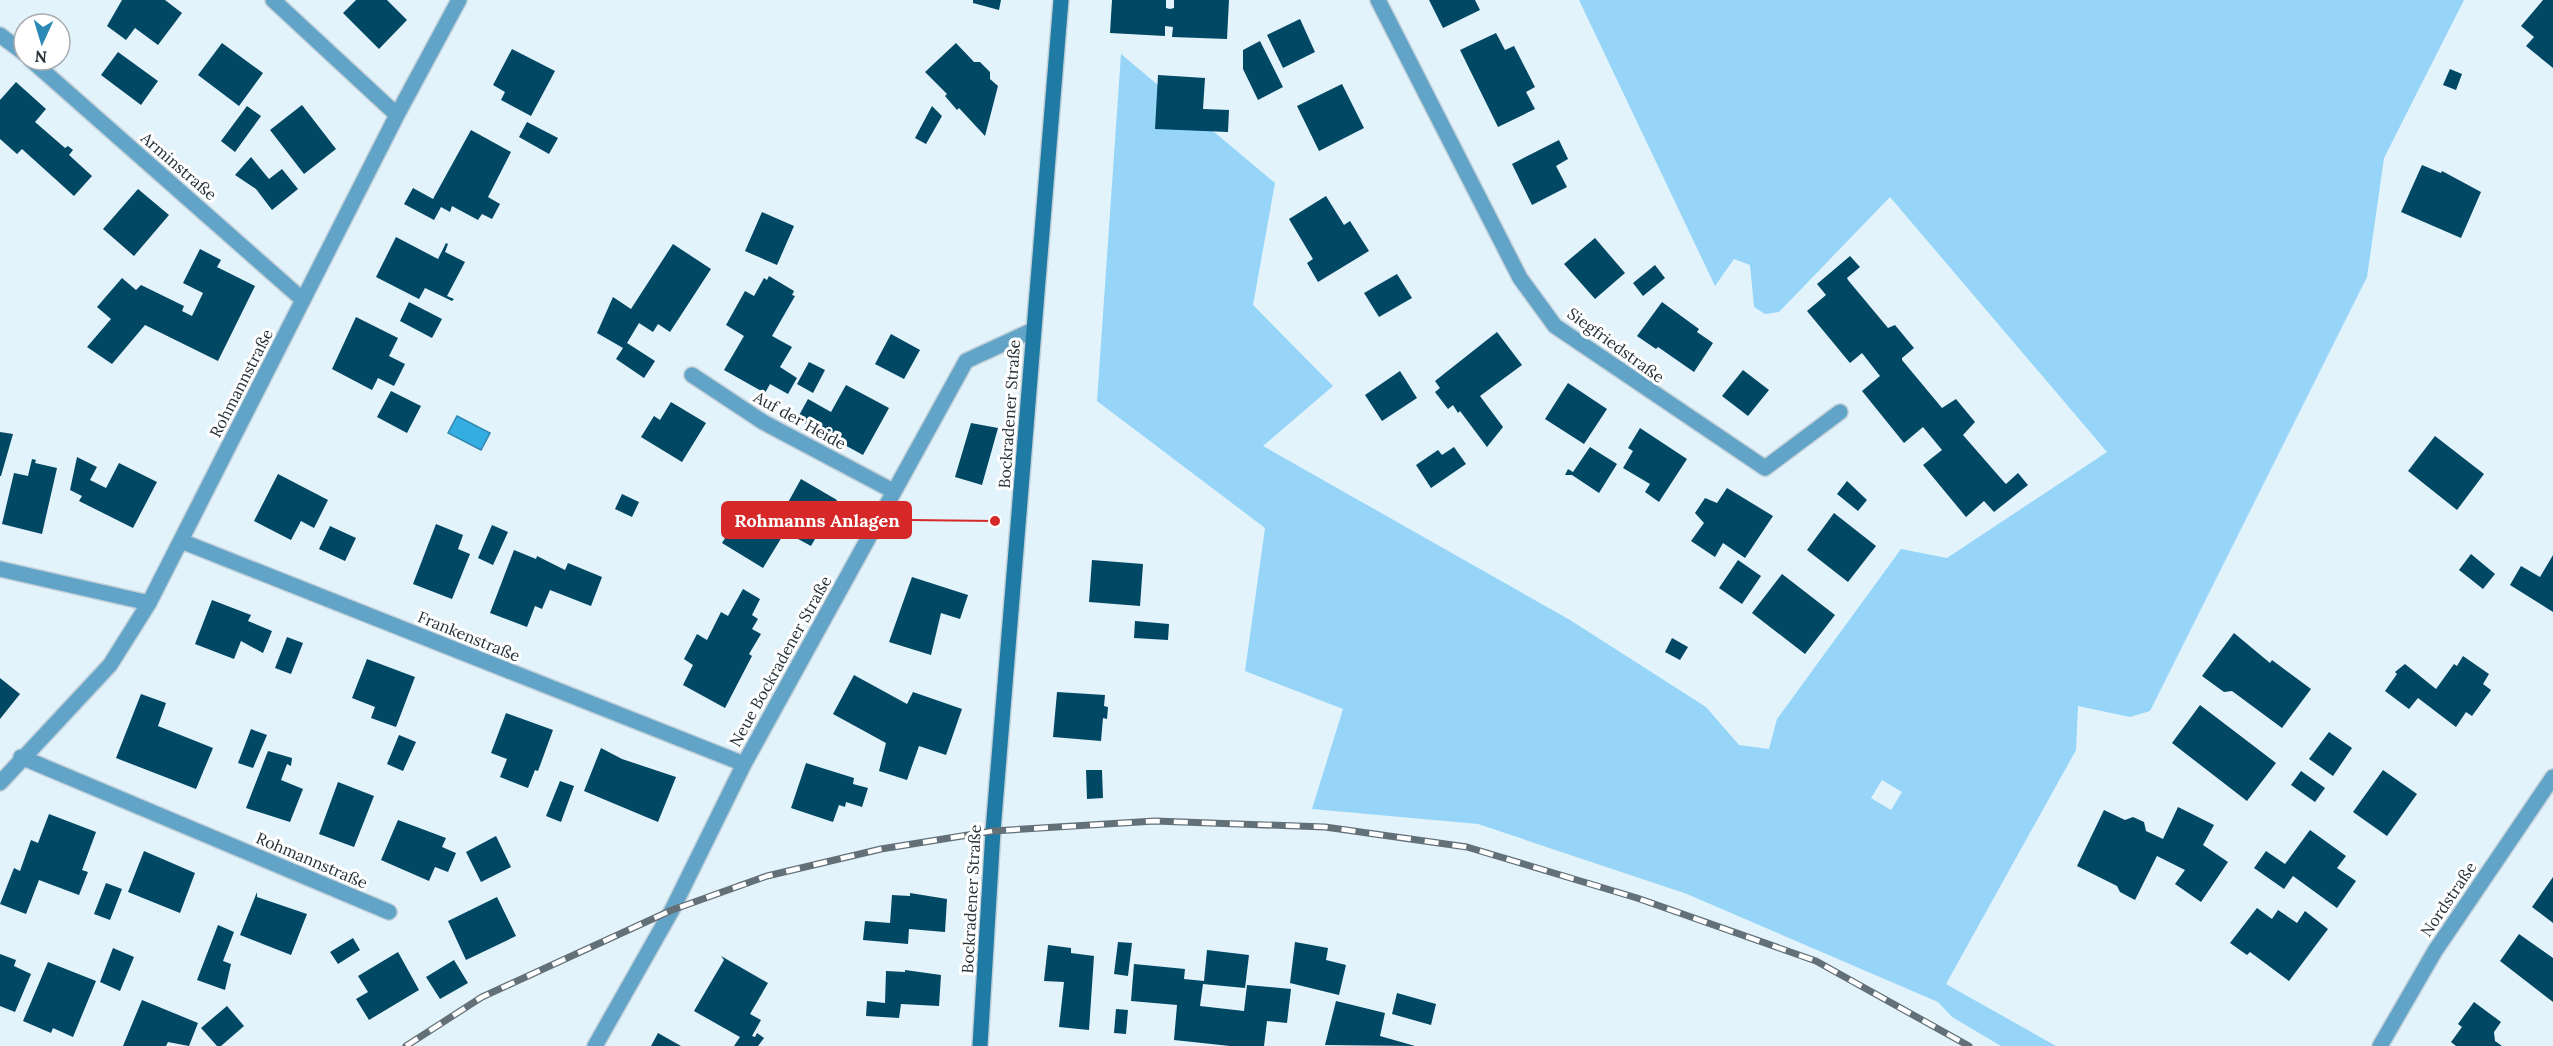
<svg xmlns="http://www.w3.org/2000/svg" width="2553" height="1046" font-family="Lora,serif">
	<style>
		.green { fill: #96d5f7; fill-rule: evenodd }
		.water { fill: #34ade3; stroke: #3088af; stroke-width: 1.5 }
		.building { fill: #004864 }
		.lines { fill: none; stroke-linecap: round; stroke-linejoin: round }
		.street-casing { stroke: #c1d0d9; stroke-width: 18 }
		.secondary-casing { stroke: #c1d0d9; stroke-width: 18 }
		.street { stroke: #61a4c7; stroke-width: 15 }
		.secondary { stroke: #1f7ba4; stroke-width: 15 }
		.rail-casing { stroke: #647077; stroke-width: 7 }
		.rail { stroke: #fff; stroke-width: 4.5; stroke-dasharray: 14; stroke-linecap: butt }
		.labels { text-anchor: middle; dominant-baseline: central; stroke-width: 6; stroke-linejoin: round; paint-order: stroke }
		.street-label { font-size: 16px; fill: #273137; stroke: #fff }
		.leader { fill: none; stroke: #d62828; stroke-width: 2 }
		.callout-dot { fill: #d62828; stroke: #fff; stroke-width: 2 }
		.callout { fill: #d62828; stroke: #d62828; stroke-width: 2 }
		.callout-label { font-size: 18px; text-anchor: middle; font-weight: bold; fill: #fff }
	</style>
	<rect width="100%" height="100%" fill="#e3f3fc"/>
	<path class="green" d="M1579 0H2464L2384 158 2367 277 2150 711 2130 717 2078 706 2076 750 1946 984 2056 1046H2001L1952 1017 1938 1002 1687 894 1478 824 1312 809 1343 709 1245 671 1265 528 1097 401 1121 54 1275 183 1253 305 1333 386 1263 446 1570 620 1706 707 1739 745 1769 749 1777 719 1901 549 1947 558 2107 452 1890 197 1779 312 1765 314 1754 307 1750 265 1734 259 1715 286ZM1882 780 1902 792 1891 810 1871 798Z"/>
	<path class="water" d="M457 416 490 433 481 450 448 433Z"/>
	<path class="building" d="M122 0H165L182 13 158 45 135 28 126 40 107 26Z
		M356 0H387L407 20 379 49 343 13Z
		M973 0H1001L999 10 973 3Z
		M1112 0H1166V8L1170 9 1174 8V0H1229L1227 39 1172 37 1173 27 1165 26V36L1110 33Z
		M1429 0H1475L1480 10 1443 28Z
		M2543 0H2553V68L2526 46 2534 37 2521 26Z
		M1300 19 1315 52 1283 68 1267 35Z
		M1496 33 1505 50 1514 46 1535 87 1526 92 1535 109 1498 127 1460 50Z
		M1260 41 1283 87 1258 100 1243 69V50Z
		M222 43 263 73 239 106 198 75Z
		M956 43 974 62H980L990 72V79L998 86 985 136 959 108 957 110 945 96 947 94 925 72Z
		M512 49 555 71 531 116 501 100 505 92 493 85Z
		M118 52 158 81 141 105 101 75Z
		M2450 69 2462 74 2456 90 2443 85Z
		M1158 75 1205 78 1203 109 1229 110 1228 132 1155 129Z
		M16 82 46 109 35 122 65 148 68 146 73 150 69 155 92 176 74 196 22 149 17 154 0 139V100Z
		M1342 84 1364 128 1319 151 1297 106Z
		M302 105 336 149 304 174 270 130Z
		M247 106 261 116 235 152 221 141Z
		M932 106 942 116 926 144 915 138Z
		M527 122 558 138 549 154 519 137Z
		M471 130 511 152 488 197 500 204 492 219 482 214 478 220 452 206 450 212 441 207 434 220 404 204 413 188 433 199Z
		M1559 140 1568 159 1556 166 1567 187 1532 205 1512 164Z
		M251 157 269 179 282 169 298 189 272 210 256 189 235 175Z
		M2422 165 2441 173 2442 171 2481 192 2461 238 2401 212Z
		M138 189 169 215 134 256 103 229Z
		M1326 196 1344 225 1350 221 1369 251 1318 282 1307 263 1313 259 1289 219Z
		M762 212 794 226 777 265 745 251Z
		M396 237 438 259 446 243 448 244 445 252 465 262 447 296 454 299 452 301 425 288 419 299 376 277Z
		M1595 238 1625 273 1595 299 1564 264Z
		M673 244 711 269 670 332 658 324 653 332 639 323 627 343 655 361 644 378 616 359 623 348 597 333 613 297 631 309Z
		M200 249 221 260 217 267 255 286 218 361 145 325 112 364 87 347 111 319 97 307 122 278 136 290 141 285 184 306 182 311 192 316 203 293 183 283Z
		M1850 256 1860 267 1847 278 1848 280 1888 328 1895 325 1914 348 1902 358V360L1942 408 1956 399 1975 422 1963 435 2004 482 2006 484 2018 473 2028 485 1994 512 1984 501 1966 517 1923 465 1942 450 1923 427 1904 443 1862 391 1880 376 1862 353 1850 363 1807 311 1826 295 1817 284Z
		M1655 265 1665 278 1643 296 1633 283Z
		M1397 274 1412 298 1379 317 1364 293Z
		M769 276 794 291 792 295 795 296 772 336 792 347 780 367 797 378 788 394 770 384 765 393 724 370 744 336 726 325 745 291 754 296 764 278 767 280Z
		M409 302 442 319 432 338 400 321Z
		M1662 302 1699 329 1697 332 1713 343 1694 372 1658 347 1656 349 1637 336Z
		M356 317 398 338 389 356 405 364 394 386 378 378 372 390 332 369Z
		M1497 332 1522 365 1480 396 1503 427 1487 447 1460 411 1458 413 1453 405 1448 409 1435 392 1440 388 1435 381Z
		M891 334 920 350 904 379 875 364Z
		M809 362 825 370 813 393 797 384Z
		M1743 370 1769 390 1748 416 1722 396Z
		M1400 371 1417 398 1382 421 1365 395Z
		M1568 383 1607 409 1584 444 1545 419Z
		M846 385 889 408 863 455 797 419 808 399 831 412Z
		M391 391 421 406 407 433 377 417Z
		M671 402 706 423 682 462 641 437 654 416 660 420Z
		M971 423 998 428 982 485 955 477Z
		M1640 428 1687 459 1659 502 1645 492 1650 484 1623 468 1633 451 1628 448Z
		M0 432 13 434 1 476H0Z
		M2435 436 2484 474 2457 510 2408 471Z
		M1454 447 1466 464 1431 488 1416 465 1438 450 1442 455Z
		M1590 447 1617 464 1599 493 1572 475H1565L1568 469 1573 472Z
		M77 457 97 467 90 480 106 488 119 463 157 482 133 528 79 501 82 496 70 490Z
		M32 459 36 460 35 463 57 468 42 534 2 524 14 473 28 476Z
		M278 474 328 500 314 528 301 521 291 540 254 521Z
		M801 479 837 500 811 546 785 532 763 568 722 543 741 512 778 535 781 530 775 526Z
		M1847 481 1867 500 1858 511 1837 494Z
		M1727 488 1773 516 1745 558 1723 543 1715 557 1691 541 1704 523 1695 513 1705 498 1717 503Z
		M622 494 639 502 632 517 615 509Z
		M1834 513 1876 546 1848 582 1807 550Z
		M436 524 463 535 458 549 470 554 452 599 413 584Z
		M492 525 508 532 493 565 478 558Z
		M330 526 356 538 345 561 319 549Z
		M514 550 536 559 537 556 565 570 568 563 602 577 591 606 550 590 542 609 535 606 527 627 490 613Z
		M2471 554 2495 574 2483 589 2459 570Z
		M2553 555V612L2510 585 2521 566 2540 577Z
		M1092 560 1143 564 1140 606 1089 602Z
		M1738 560 1761 576 1742 604 1719 588Z
		M1782 574 1835 615 1805 654 1752 613Z
		M912 577 968 595 960 619 941 613 931 655 889 642Z
		M743 589 760 599 752 615 758 619 752 629 761 634 749 654 752 656 725 708 683 685 693 665 684 659 697 634 707 640 721 612 728 616Z
		M212 600 251 615 248 621 272 631 263 653 241 641 234 659 195 644Z
		M1135 621 1169 624 1168 640 1134 638Z
		M2234 633 2270 663 2272 660 2311 689 2282 728 2232 691 2224 692 2202 676Z
		M287 637 303 643 291 674 275 668Z
		M1672 638 1688 647 1680 660 1665 652Z
		M2463 656 2489 674 2483 684 2491 690 2472 716 2466 712 2456 727 2418 698 2409 709 2385 691 2397 674 2395 672 2405 664 2436 689 2454 664 2457 666Z
		M367 659 415 677 396 727 371 718 375 707 352 698Z
		M854 675 907 704 913 692 962 709 946 755 919 746 907 780 879 771 886 743 833 714Z
		M0 678 20 694 0 719Z
		M1057 692 1105 695 1104 706 1108 707 1107 719 1103 718 1101 741 1053 737Z
		M141 694 166 703 158 726 213 748 196 789 116 758Z
		M2200 705 2276 763 2247 801 2172 743Z
		M506 713 553 730 538 771 535 770 528 788 500 777 507 759 491 753Z
		M251 729 267 735 253 768 238 763Z
		M2329 732 2352 748 2333 776 2309 759Z
		M399 735 416 742 403 771 387 764Z
		M601 748 622 759 676 777 658 822 584 791Z
		M268 751 292 758 291 766 287 764 281 780 303 789 290 822 246 808Z
		M806 763 854 778 853 784 868 788 862 807 846 802 845 807 839 805 833 822 791 808Z
		M1086 770H1102L1103 798 1087 799Z
		M2383 770 2417 794 2387 836 2353 812Z
		M2301 771 2325 788 2315 802 2291 785Z
		M560 781 574 786 561 822 546 816Z
		M338 782 374 796 354 847 319 834Z
		M2178 807 2214 825 2203 845 2228 862 2201 902 2175 884 2185 870 2157 856 2135 900 2120 892 2117 886 2077 866 2104 810 2125 820 2133 817 2144 822 2146 831 2163 839Z
		M49 814 96 832 82 870 88 872 79 895 39 880 26 914 0 904 14 868 20 871 31 840 38 843Z
		M398 820 446 838 442 847 456 853 448 872 435 867 429 881 381 860Z
		M2310 830 2346 856 2337 868 2356 881 2337 908 2293 876 2284 889 2254 868 2266 851 2285 864Z
		M496 836 511 867 481 882 466 852Z
		M144 851 195 873 180 913 128 892Z
		M2553 877V923L2532 907Z
		M106 883 122 889 110 920 94 914Z
		M257 892V897L307 914 291 955 240 935Z
		M910 893 947 899 945 932 909 929 908 944 863 940 865 921 890 923 892 895 910 896Z
		M497 897 516 936 466 960 448 921Z
		M2257 908 2272 919 2278 910 2297 923 2305 911 2328 929 2289 981 2250 952 2247 955 2230 943Z
		M218 925 234 932 223 961 231 964 225 990 197 980Z
		M2519 934 2553 958V1002L2500 961Z
		M353 938 360 950 338 964 330 952Z
		M1118 942 1132 943 1128 976 1114 974Z
		M1295 942 1328 948 1326 960 1346 965 1339 995 1290 983Z
		M1048 945 1071 948V953L1094 956 1089 1030 1059 1027 1064 982 1044 981Z
		M113 948 134 957 120 991 100 982Z
		M1207 950 1249 955 1245 988 1203 984 1200 1006 1244 1011 1247 985 1291 989 1287 1023 1267 1021 1264 1046H1230L1174 1040 1177 1005 1131 1001 1134 964 1185 969 1184 979 1204 981Z
		M398 952 419 990 369 1020 356 999 368 992 358 976Z
		M0 954 16 960 14 966 31 974 15 1012 0 1006Z
		M721 956 768 983 750 1014 761 1020 752 1036 755 1037 757 1033 764 1038 758 1046H734L740 1037 694 1011 724 960Z
		M454 960 468 983 440 999 426 977Z
		M48 962 96 981 73 1037 53 1028 51 1033 23 1021Z
		M905 970 941 975 939 1006 901 1004 899 1018 866 1016 867 1001 885 1003 886 971 905 972Z
		M1397 993 1436 1004 1431 1025 1392 1014Z
		M142 1000 198 1023 189 1046 168 1042 166 1046H123Z
		M1336 1001 1385 1013 1380 1036 1415 1046 1325 1045Z
		M2474 1002 2501 1022 2494 1032 2495 1041 2502 1046H2456L2451 1042 2462 1027 2458 1024Z
		M227 1006 244 1026 221 1046H217L201 1028Z
		M1116 1009 1128 1010 1126 1034 1114 1033Z
		M658 1033 681 1046H651Z"/>
	<g class="lines">
		<g class="street-casing">
			<path id="street" d="M273 0 397 115
				M1378 0 1520 278 1555 326 1765 468 1840 412
				M0 35 24 53
				M31 60 303 300
				M692 375 763 422 893 491
				M181 541 744 764
				M0 569 149 603
				M21 757 389 912
				M0 783 110 665 149 603 397 115 459 0
				M595 1046 672 910 744 764 966 361 1033 330
				M2380 1046 2435 951 2553 777"/>
		</g>
		<g class="secondary-casing">
			<path id="secondary" d="M980 1046 993 831 1061 0"/>
		</g>
		<use href="#street" class="street"/>
		<use href="#secondary" class="secondary"/>
		<g class="rail-casing">
			<path id="rail" d="M406 1046 482 997 672 910 767 876 881 849 993 831 1155 821 1325 827 1467 847 1637 898 1816 961 1969 1046"/>
		</g>
		<use href="#rail" class="rail"/>
	</g>
	<g class="labels">
		<g class="street-label">
			<text transform="translate(179 166) rotate(41)">Arminstraße</text>
			<text transform="translate(1616 345) rotate(36)">Siegfriedstraße</text>
			<text transform="translate(241 383) rotate(-63)">Rohmannstraße</text>
			<text transform="translate(1009 414) rotate(-86)">Bockradener Straße</text>
			<text transform="translate(800 420) rotate(29)">Auf der Heide</text>
			<text transform="translate(469 636) rotate(22)">Frankenstraße</text>
			<text transform="translate(780 661) rotate(-61)">Neue Bockradener Straße</text>
			<text transform="translate(312 860) rotate(23)">Rohmannstraße</text>
			<text transform="translate(971 899) rotate(-87)">Bockradener Straße</text>
			<text transform="translate(2448 899) rotate(-56)">Nordstraße</text>
		</g>
	</g>
	<path class="leader" d="M995 521L911 520"/>
	<circle class="callout-dot" cx="995" cy="521" r="6"/>
	<rect class="callout" x="722" y="502" width="189" height="36" rx="6"/>
	<g class="callout-label">
		<text x="817" y="527">Rohmanns Anlagen</text>
	</g>
	<g transform="translate(42 42) rotate(184)"><circle r="28" fill="#ffffff" stroke="#a9adaf" stroke-width="1.5"/>
	<path d="M0-4.5L10 22L0 15L-10 22Z" fill="#2a8ab5"/>
	<text y="-9" font-size="16" font-weight="bold" text-anchor="middle" fill="#273137">N</text>
	</g>
</svg>
